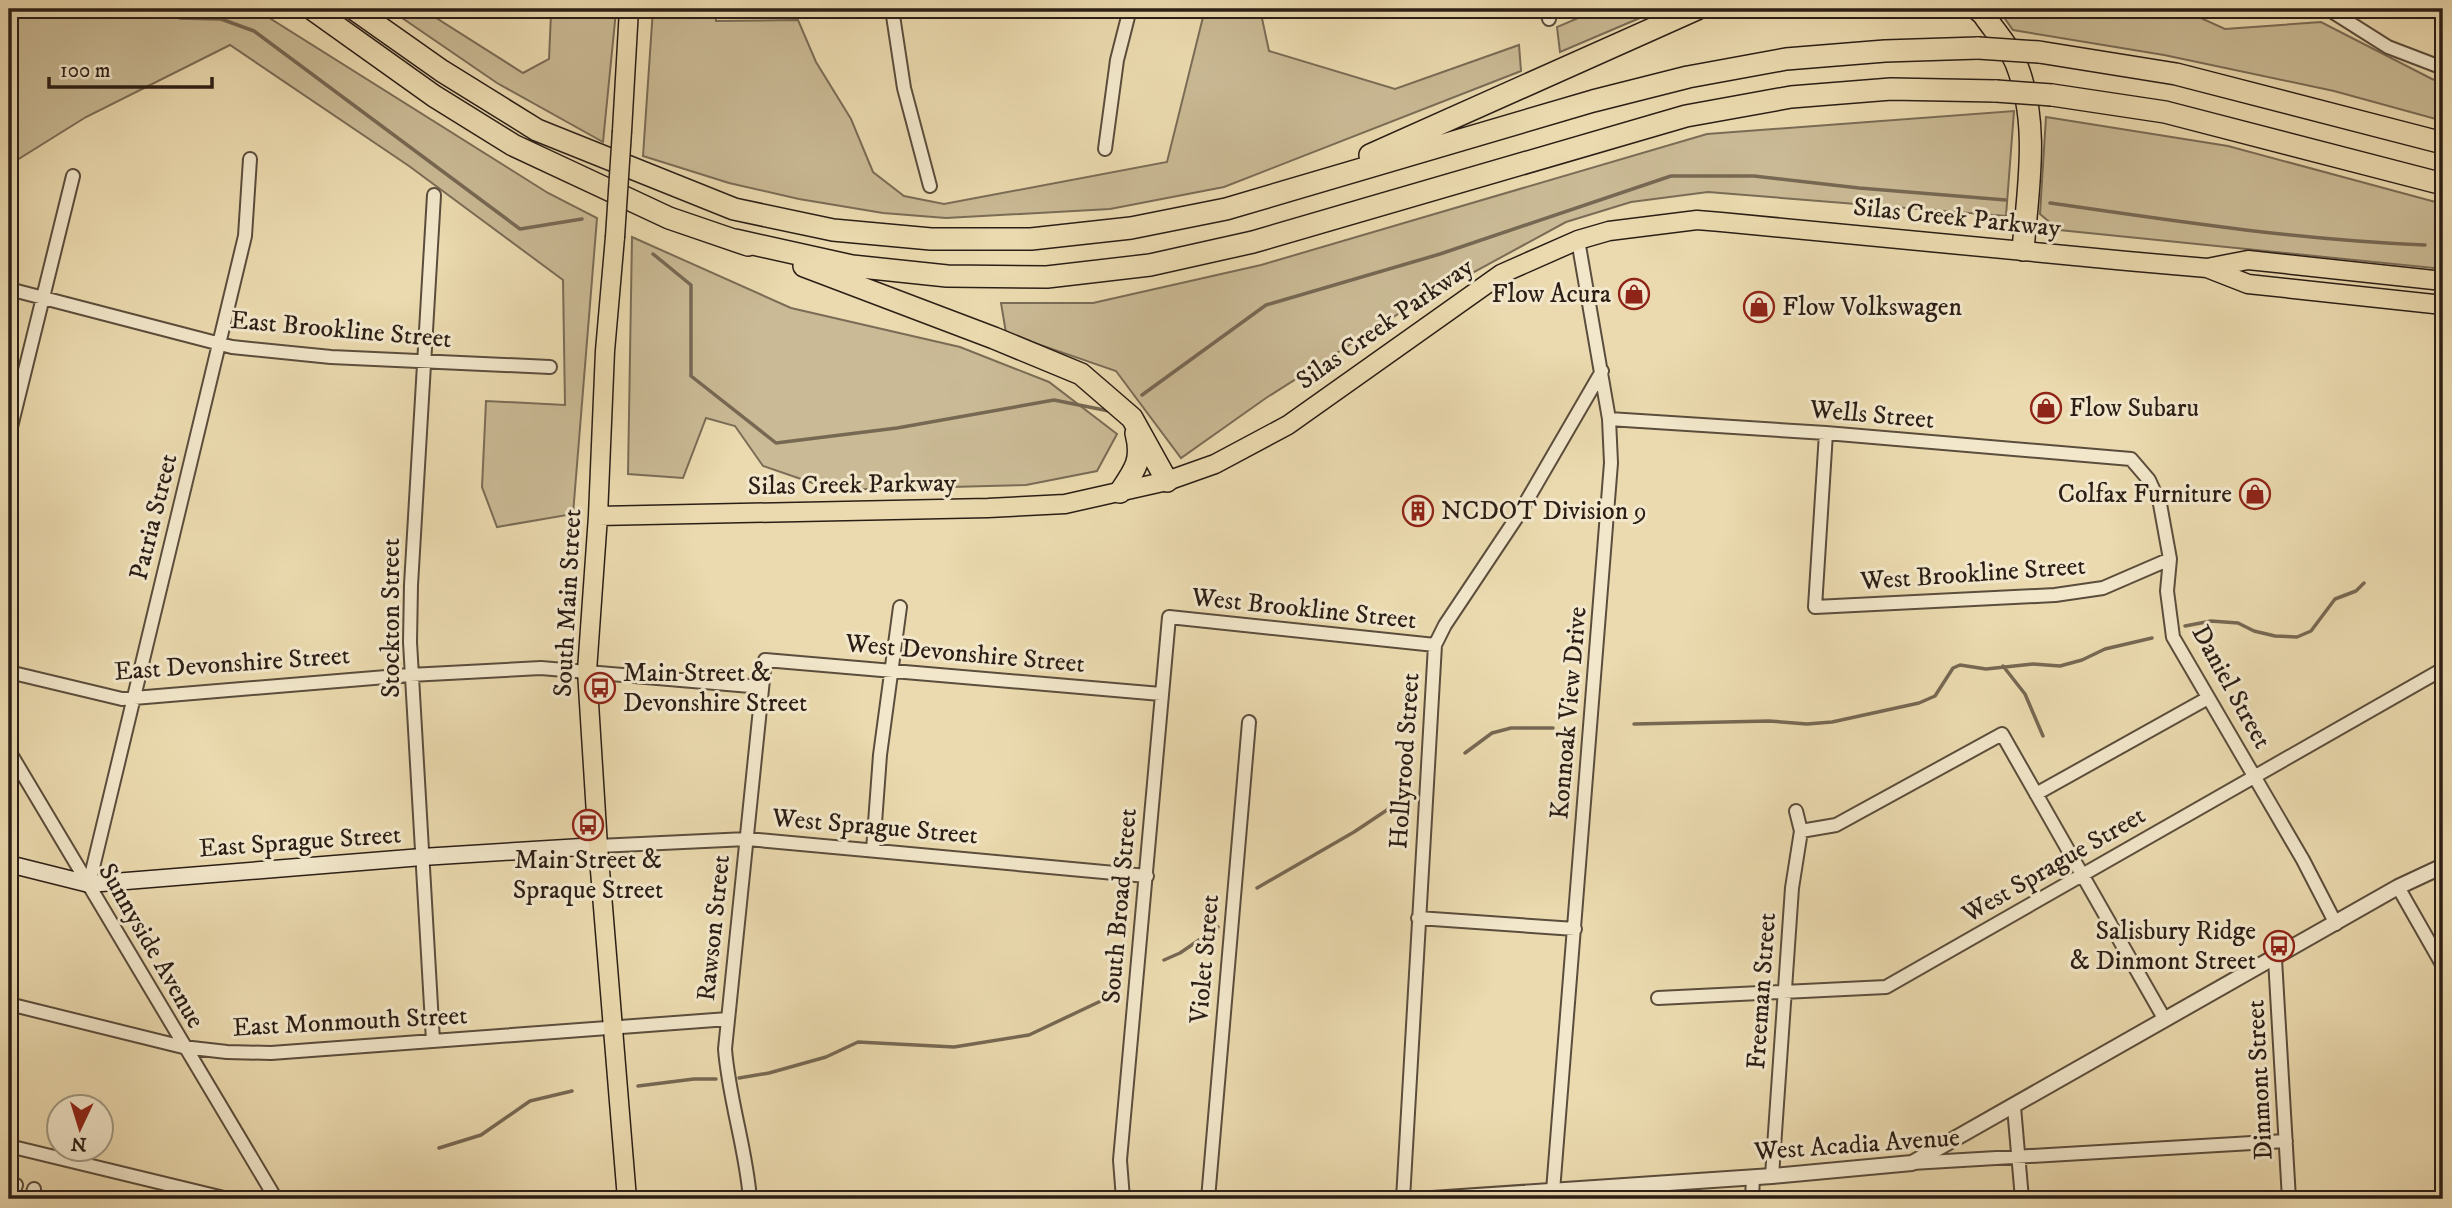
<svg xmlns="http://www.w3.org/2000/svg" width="2452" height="1208" font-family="'IM FELL DW Pica',serif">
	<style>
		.green { fill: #caba95; stroke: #7a6c56; stroke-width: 2 }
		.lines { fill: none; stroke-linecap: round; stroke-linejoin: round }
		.stream { stroke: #776853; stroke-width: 3.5 }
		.minor-casing { stroke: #5b4d3c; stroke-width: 16 }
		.tertiary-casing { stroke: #5b4d3c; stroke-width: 18 }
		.secondary-casing { stroke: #2b1e16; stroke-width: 19 }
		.primary-casing { stroke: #2b1e16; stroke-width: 21 }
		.motorway-casing { stroke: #2b1e16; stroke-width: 24 }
		.minor { stroke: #f2e7cb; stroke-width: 12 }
		.tertiary { stroke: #f2e7cb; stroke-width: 14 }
		.secondary { stroke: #f2e7cb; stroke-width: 16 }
		.primary { stroke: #ebdaaf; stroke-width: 18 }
		.motorway { stroke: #ebdaaf; stroke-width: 21 }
		.primary-bridge-casing { stroke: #2b1e16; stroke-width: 21; stroke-linecap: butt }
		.motorway-bridge-casing { stroke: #2b1e16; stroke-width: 24; stroke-linecap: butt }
		.primary-bridge { stroke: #ebdaaf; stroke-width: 18 }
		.motorway-bridge { stroke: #ebdaaf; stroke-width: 21 }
		.labels { text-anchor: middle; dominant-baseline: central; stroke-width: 6; stroke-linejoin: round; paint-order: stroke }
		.street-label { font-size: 26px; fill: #2b1e16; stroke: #f2e7cb }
		.poi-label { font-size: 26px; fill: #2b1e16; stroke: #f2e7cb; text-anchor: start }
	</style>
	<rect width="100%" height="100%" fill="#ebdaaf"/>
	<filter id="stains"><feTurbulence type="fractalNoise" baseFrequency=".00286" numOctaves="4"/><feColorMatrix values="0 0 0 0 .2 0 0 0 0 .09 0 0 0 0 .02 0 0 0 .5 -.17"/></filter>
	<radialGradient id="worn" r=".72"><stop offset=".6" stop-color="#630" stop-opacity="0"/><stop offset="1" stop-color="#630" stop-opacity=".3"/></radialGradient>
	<path class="green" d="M9 9H255L548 193 597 218 573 514 497 527 482 487 486 401 565 405 563 280 409 166 230 45 86 117 9 165Z
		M389 9H422L523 73 549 59 551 14 616 11 603 142 497 83Z
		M653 9H715L716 21 798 20 816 62 851 119 873 172 904 196 944 204 1167 162 1205 9H1260L1269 51 1395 89 1519 45 1521 71 1224 187 1110 209 946 218 883 213 799 199 729 183 643 156Z
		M1599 9H1661L1560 52 1557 27Z
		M1998 9H2181L2225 29 2321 22 2432 79 2443 83V121L2334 91 2164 55 2013 30Z
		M2014 111 2006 216 1708 192 1631 202 1566 222 1406 309 1266 398 1181 458 1116 371 1006 333 1001 303H1093L1261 265 1707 134Z
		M2046 117 2228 146 2443 204V269L2059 230 2040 214Z
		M632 237 791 308 960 347 1049 382 1117 434 1097 471 1026 485 833 490 763 466 735 426 706 418 683 478 628 474Z"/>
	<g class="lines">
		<path class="stream" d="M162 9 180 18 221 19 254 31 520 229 582 219
			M2050 203C2174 221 2299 240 2425 245
			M653 254 691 285V376L776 443 897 428 1054 400 1109 411
			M1142 395 1266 305 1440 254 1671 176H1754L1859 188 2006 200
			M2185 626 2211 621 2238 623 2254 631 2275 636 2297 637 2311 631 2335 599 2356 591 2364 583
			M2003 666 2025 694 2043 736
			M1634 724 1769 721 1807 724 1832 722 1919 703 1935 696 1953 668 1960 665 1986 669 2033 664 2060 666 2082 660 2105 649 2152 638
			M1465 753 1492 733 1511 728H1553
			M1257 888 1354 832 1408 796
			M1164 960 1180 953 1218 927
			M739 1078 769 1073 826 1057 858 1042 954 1047 1029 1035 1103 1000
			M638 1086 694 1079H716
			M439 1148 481 1135 530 1101 572 1091"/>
		<g class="minor-casing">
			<path id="minor" d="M892 9 904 88 930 186
				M1547 9 1549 19
				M2328 9 2388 47 2443 68
				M1105 149 1117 60 1130 9
				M9 289 232 347 331 357 550 367
				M1609 419 1826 433 2131 459 2149 480 2160 504 2170 559 2167 591 2173 637 2303 860 2336 924
				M1826 433 1815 607 2055 595 2103 588 2170 559
				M9 435 73 176
				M9 672 122 699 410 675 541 668 762 687
				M9 751 276 1199
				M2036 794 2208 698
				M1801 831 1836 825 2002 734 2165 1020
				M598 846 747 839 1147 876
				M873 850 880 755 900 607
				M89 884 245 236 250 159
				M2398 887 2443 966
				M1418 918 1575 929
				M2275 959 2289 1199
				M1658 998 1886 987 2443 669
				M9 1004 183 1047 227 1052 271 1053 728 1019
				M433 1041 410 642 411 585 434 195
				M2014 1107 2022 1199
				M9 1146 228 1199
				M1912 1163 2286 1141
				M1772 1176 1792 888 1801 831 1796 811
				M1553 1191 1611 463 1609 419 1578 240
				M11 1199 16 1185
				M31 1199 34 1189
				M750 1199C746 1148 729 1100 725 1049L765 660 1161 694
				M1123 1199 1120 1160 1169 617 1435 645
				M1208 1199 1249 722
				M1403 1199 1435 645 1445 625 1519 514 1602 371
				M1752 1199 1753 1177"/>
		</g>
		<g class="tertiary-casing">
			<path id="tertiary" d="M1432 1199 1772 1176 1912 1163 2398 887 2443 866"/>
		</g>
		<g class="secondary-casing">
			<path id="secondary" d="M9 864 89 884 422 857 598 846"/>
		</g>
		<g class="primary-casing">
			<path id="primary" d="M622 131 629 9
				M615 237 605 351 598 516 587 671 598 846 627 1199
				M2207 268 2248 284 2443 305
				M598 516 988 508 1065 504 1167 481 1215 464 1288 425 1501 274 1578 240 1609 231 1697 220 1721 222 2127 261 2207 268 2248 260 2443 281"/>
		</g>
		<g class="motorway-casing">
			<path id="motorway" d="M312 9 434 96 513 145 669 218 748 245
				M354 9 442 71 537 130 734 209 833 230 931 239H1031L1131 228 1226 209 1593 101 1688 77 1786 59 1885 51 1978 48
				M1977 9 1983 14C1993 29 2009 46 2016 63 2040 123 2028 188 2023 250
				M2039 52 2176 74 2443 143
				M2052 95 2165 112 2443 184
				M1370 155 1697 9
				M735 240 852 266 947 276 1047 277 1150 265 1253 242 1686 116 1791 97 1891 89 1996 91
				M804 266 994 338 1081 374 1132 418 1167 481
				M1120 492C1135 470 1143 460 1136 433"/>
		</g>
		<use href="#minor" class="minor"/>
		<use href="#tertiary" class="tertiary"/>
		<use href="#secondary" class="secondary"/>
		<use href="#primary" class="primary"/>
		<use href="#motorway" class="motorway"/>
		<g class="primary-bridge-casing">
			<path id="primary-bridge" d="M615 237 622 131"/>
		</g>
		<g class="motorway-bridge-casing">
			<path id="motorway-bridge" d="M1978 48 2039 52
				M1996 91 2052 95"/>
		</g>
		<use href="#primary-bridge" class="primary-bridge"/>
		<use href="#motorway-bridge" class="motorway-bridge"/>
	</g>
	<defs>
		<g id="shop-ring" transform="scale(1.575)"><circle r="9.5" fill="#f2e7cb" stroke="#8f2418" stroke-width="1.5"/><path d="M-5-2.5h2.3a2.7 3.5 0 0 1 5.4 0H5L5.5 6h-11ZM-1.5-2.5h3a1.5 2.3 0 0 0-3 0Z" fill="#8f2418"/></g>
		<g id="building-ring" transform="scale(1.575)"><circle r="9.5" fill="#f2e7cb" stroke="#8f2418" stroke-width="1.5"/><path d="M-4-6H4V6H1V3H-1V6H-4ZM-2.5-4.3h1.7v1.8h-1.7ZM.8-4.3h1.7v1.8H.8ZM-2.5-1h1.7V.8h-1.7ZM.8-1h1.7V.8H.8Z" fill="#8f2418"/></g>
		<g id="bus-ring" transform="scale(1.575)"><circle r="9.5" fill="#f2e7cb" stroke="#8f2418" stroke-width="1.5"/><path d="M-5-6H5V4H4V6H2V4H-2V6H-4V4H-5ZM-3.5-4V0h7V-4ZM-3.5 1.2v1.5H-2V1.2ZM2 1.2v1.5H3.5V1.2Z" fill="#8f2418"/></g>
	</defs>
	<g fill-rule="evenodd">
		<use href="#shop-ring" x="1634" y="294"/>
		<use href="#shop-ring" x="1759" y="307"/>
		<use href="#shop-ring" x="2046" y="408"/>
		<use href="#shop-ring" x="2255" y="494"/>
		<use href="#building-ring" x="1418" y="511"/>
		<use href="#bus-ring" x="600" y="688"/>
		<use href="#bus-ring" x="588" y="825"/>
		<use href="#bus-ring" x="2279" y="946"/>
	</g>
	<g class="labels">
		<g class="street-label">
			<text transform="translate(1957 218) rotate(6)">Silas Creek Parkway</text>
			<text transform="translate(1385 324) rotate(-35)">Silas Creek Parkway</text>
			<text transform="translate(341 330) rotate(5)">East Brookline Street</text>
			<text transform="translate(1872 415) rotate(5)">Wells Street</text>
			<text transform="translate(852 485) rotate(-1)">Silas Creek Parkway</text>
			<text transform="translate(154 517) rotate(-76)">Patria Street</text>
			<text transform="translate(1973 574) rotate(-4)">West Brookline Street</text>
			<text transform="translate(568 603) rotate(-87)">South Main Street</text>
			<text transform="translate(1304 609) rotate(6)">West Brookline Street</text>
			<text transform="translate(391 618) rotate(-90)">Stockton Street</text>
			<text transform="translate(965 654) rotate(5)">West Devonshire Street</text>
			<text transform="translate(232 664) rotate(-4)">East Devonshire Street</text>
			<text transform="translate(2231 687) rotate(61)">Daniel Street</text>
			<text transform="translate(1569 713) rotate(-85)">Konnoak View Drive</text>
			<text transform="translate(1405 761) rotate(-86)">Hollyrood Street</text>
			<text transform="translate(875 827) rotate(5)">West Sprague Street</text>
			<text transform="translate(300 842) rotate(-4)">East Sprague Street</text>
			<text transform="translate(2054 865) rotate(-30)">West Sprague Street</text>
			<text transform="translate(1120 906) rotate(-85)">South Broad Street</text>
			<text transform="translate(714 928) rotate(-84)">Rawson Street</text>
			<text transform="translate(151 946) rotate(60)">Sunnyside Avenue</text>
			<text transform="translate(1205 959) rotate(-85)">Violet Street</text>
			<text transform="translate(1762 991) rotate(-86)">Freeman Street</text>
			<text transform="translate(350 1022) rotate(-3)">East Monmouth Street</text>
			<text transform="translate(2260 1080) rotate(-93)">Dinmont Street</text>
			<text transform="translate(1857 1145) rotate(-4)">West Acadia Avenue</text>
		</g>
		<g class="poi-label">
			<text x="1611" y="294" text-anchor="end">Flow Acura</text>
			<text x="1782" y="307">Flow Volkswagen</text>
			<text x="2069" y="408">Flow Subaru</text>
			<text x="2232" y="494" text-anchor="end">Colfax Furniture</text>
			<text x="1441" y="511">NCDOT Division 9</text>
			<text x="623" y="673">Main Street &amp;<tspan x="623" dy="30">Devonshire Street</tspan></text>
			<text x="588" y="860" text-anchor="middle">Main Street &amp;<tspan x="588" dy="30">Spraque Street</tspan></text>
			<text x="2256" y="931" text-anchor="end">Salisbury Ridge<tspan x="2256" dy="30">&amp; Dinmont Street</tspan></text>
		</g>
	</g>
	<rect width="2452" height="1208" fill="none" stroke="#ebdaaf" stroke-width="35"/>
	<rect x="10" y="10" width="2431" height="1187" fill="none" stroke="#2b1e16" stroke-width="3.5"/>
	<rect x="18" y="18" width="2417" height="1173" fill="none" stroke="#2b1e16" stroke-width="2"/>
	<g transform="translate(80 1128) rotate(184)"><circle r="33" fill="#f2e7cb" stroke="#a29783" stroke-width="2"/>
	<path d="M0-5L12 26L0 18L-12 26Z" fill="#8f2418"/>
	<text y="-10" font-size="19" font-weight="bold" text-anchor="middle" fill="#2b1e16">N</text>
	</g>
	<path d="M49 77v10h163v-10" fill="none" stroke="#2b1e16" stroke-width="3.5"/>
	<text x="60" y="77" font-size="21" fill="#2b1e16" stroke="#f2e7cb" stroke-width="5" paint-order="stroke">100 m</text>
	<rect width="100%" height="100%" filter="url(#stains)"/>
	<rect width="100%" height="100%" fill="url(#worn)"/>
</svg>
